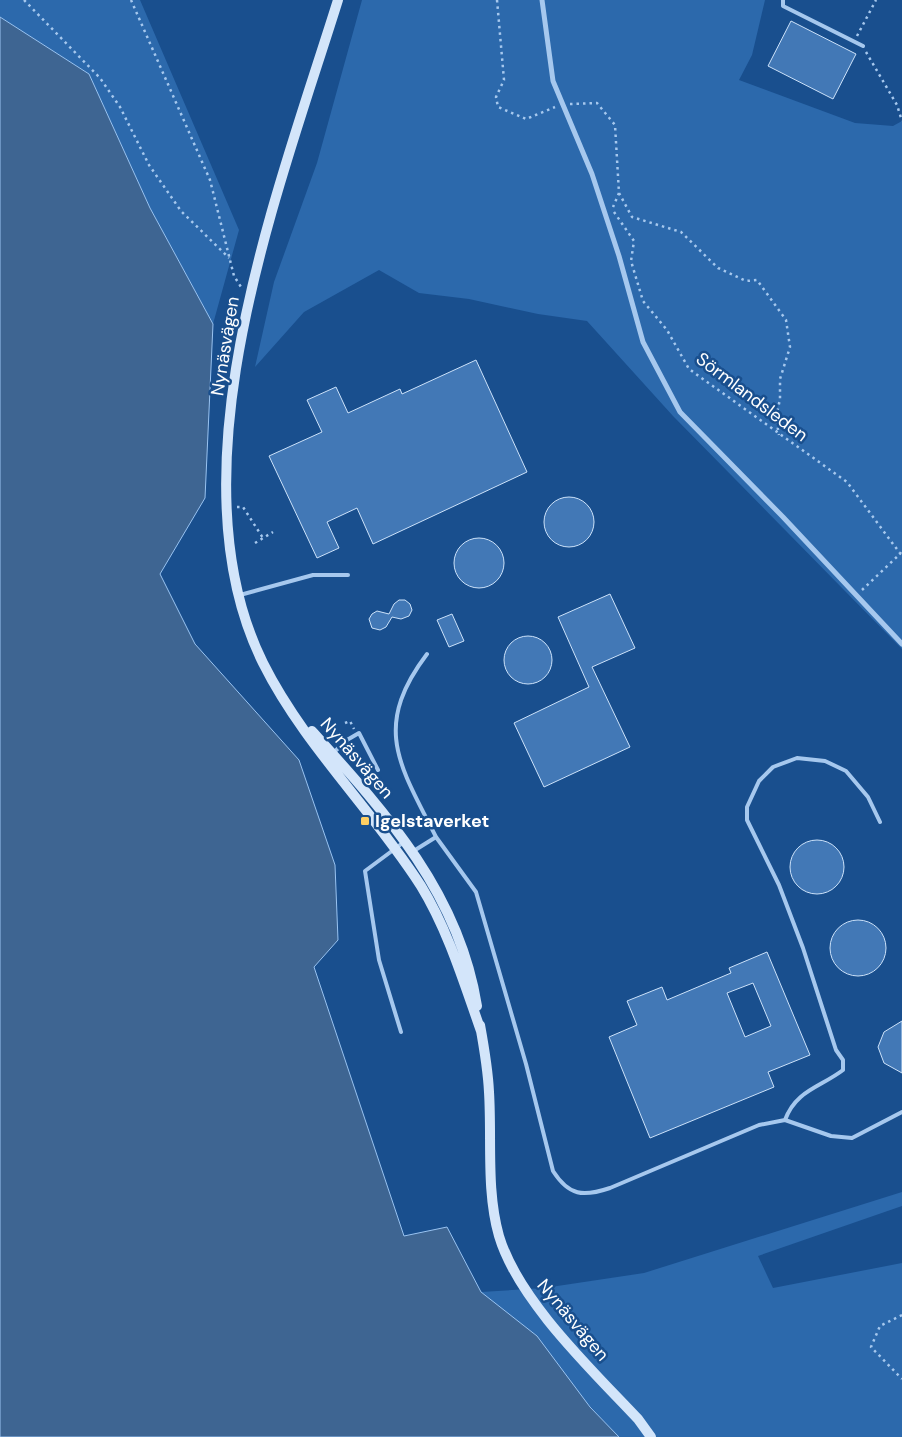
<svg xmlns="http://www.w3.org/2000/svg" width="902" height="1437" font-family="'DM Sans',sans-serif">
	<style>
		.green { fill: #2c69ac }
		.water { fill: #3e6592; stroke: #99c3f1 }
		.building { fill: #4278b6; stroke: #cce2fa; fill-rule: evenodd }
		.lines { fill: none; stroke-linecap: round; stroke-linejoin: round }
		.path { stroke: #a6c8ee; stroke-width: 2.5; stroke-dasharray: 2.5 4; stroke-linecap: butt }
		.lane { stroke: #a6c8ee; stroke-width: 4 }
		.street { stroke: #a6c8ee; stroke-width: 5 }
		.secondary { stroke: #d3e5fa; stroke-width: 10 }
		.poi-dot { fill: #ffcf63; stroke: #194f8e; stroke-width: 2 }
		.labels { text-anchor: middle; dominant-baseline: central; stroke-width: 5; stroke-linejoin: round; paint-order: stroke }
		.street-label { font-size: 18px; fill: #fff; stroke: #194f8e }
		.poi-label { font-size: 18px; font-weight: bold; fill: #fff; stroke: #194f8e; text-anchor: start }
	</style>
	<rect width="100%" height="100%" fill="#194f8e"/>
	<path class="green" d="M0 0H140L239 230 213 324 150 208 89 74 0 17Z
		M362 0H765L752 55 739 80 855 123 893 126 902 121V649L673 416 587 321 538 314 469 299 419 293 379 270 304 312 255 367 274 282 317 163Z
		M902 1192V1206L758 1256 773 1288 902 1263V1437H619L481 1292 544 1288 644 1273Z"/>
	<path class="water" d="M0 17 89 74 150 208 213 324 205 498 160 574 195 644 299 760 335 865 338 940 314 967 404 1236 447 1227 481 1292 537 1336 590 1407 619 1437H0Z"/>
	<path class="building" d="M791 21 856 54 833 99 768 66Z
		M476 360 527 472 373 544 357 508 327 522 339 548 317 558 269 456 322 432 307 400 336 387 348 413 400 389 402 394Z
		M544 522a25 25 0 1 1 50 0a25 25 0 1 1-50 0Z
		M454 563a25 25 0 1 1 50 0a25 25 0 1 1-50 0Z
		M610 594 635 648 592 667 630 747 544 787 514 723 589 687 558 617Z
		M399 600H405L410 604 412 610 409 616 401 619 392 617 386 627 380 630 372 628 369 619 372 614 377 611 389 614 394 604Z
		M452 614 464 641 449 647 437 620Z
		M504 660a24 24 0 1 1 48 0a24 24 0 1 1-48 0Z
		M790 867a27 27 0 1 1 54 0a27 27 0 1 1-54 0Z
		M830 948a28 28 0 1 1 56 0a28 28 0 1 1-56 0Z
		M767 952 810 1055 768 1072 774 1087 650 1138 609 1037 637 1025 627 1001 662 987 667 1000 731 973 729 968ZM753 983 771 1026 745 1037 727 993Z
		M902 1021V1073L884 1063 878 1047 884 1032Z"/>
	<g class="lines">
		<path class="path" d="M24 0 100 78 120 107 149 165 181 211 229 258
			M131 0 210 180 234 276 241 287
			M497 0 504 80 496 97 498 107 526 119 555 107
			M857 36 876 0
			M866 52 897 105 902 121
			M570 104 597 103 615 125 619 193 613 207
			M619 193 632 217 681 232 718 268 746 281 757 280 786 320 790 347 780 379V399L776 418 779 435
			M614 212 634 241 631 261 643 301 667 330 689 369 847 482 902 556
			M237 507H243L263 538
			M255 543 273 532
			M862 590 900 554 902 549
			M345 723 350 721 354 729
			M902 1315 880 1326 871 1347 902 1379"/>
		<path class="lane" d="M783 0V6L863 46
			M240 595 313 575H348
			M427 654C372 727 399 764 436 837
			M333 753 347 740 359 733 378 770
			M412 852 436 837 476 892 526 1064 553 1171C569 1196 583 1197 610 1188L759 1125 785 1120 831 1136 852 1138 902 1112
			M401 1032 379 960 365 871 404 842
			M785 1120C796 1090 821 1087 843 1070V1060L836 1050 803 948 779 885 747 820V807L759 781 773 767 797 758 825 761 846 771 868 797 880 822"/>
		<path class="street" d="M542 0 553 81 592 174 619 256 643 342 680 412 783 517 902 644"/>
		<path class="secondary" d="M338 0C279 189 168 472 263 663 304 745 372 809 421 886 448 930 464 983 481 1031
			M312 731C386 813 459 893 477 1006
			M480 1025C484 1047 488 1070 489 1092 492 1140 486 1190 499 1236 518 1300 592 1370 638 1419L651 1437"/>
	</g>
	<rect class="poi-dot" x="360" y="816" width="10" height="10" rx="2.5"/>
	<g class="labels">
		<g class="street-label">
			<text transform="translate(225 346) rotate(-81)">Nynäsvägen</text>
			<text transform="translate(752 397) rotate(37)">Sörmlandsleden</text>
			<text transform="translate(357 758) rotate(49)">Nynäsvägen</text>
			<text transform="translate(573 1320) rotate(50)">Nynäsvägen</text>
		</g>
		<g class="poi-label">
			<text x="375" y="821">Igelstaverket</text>
		</g>
	</g>
</svg>
